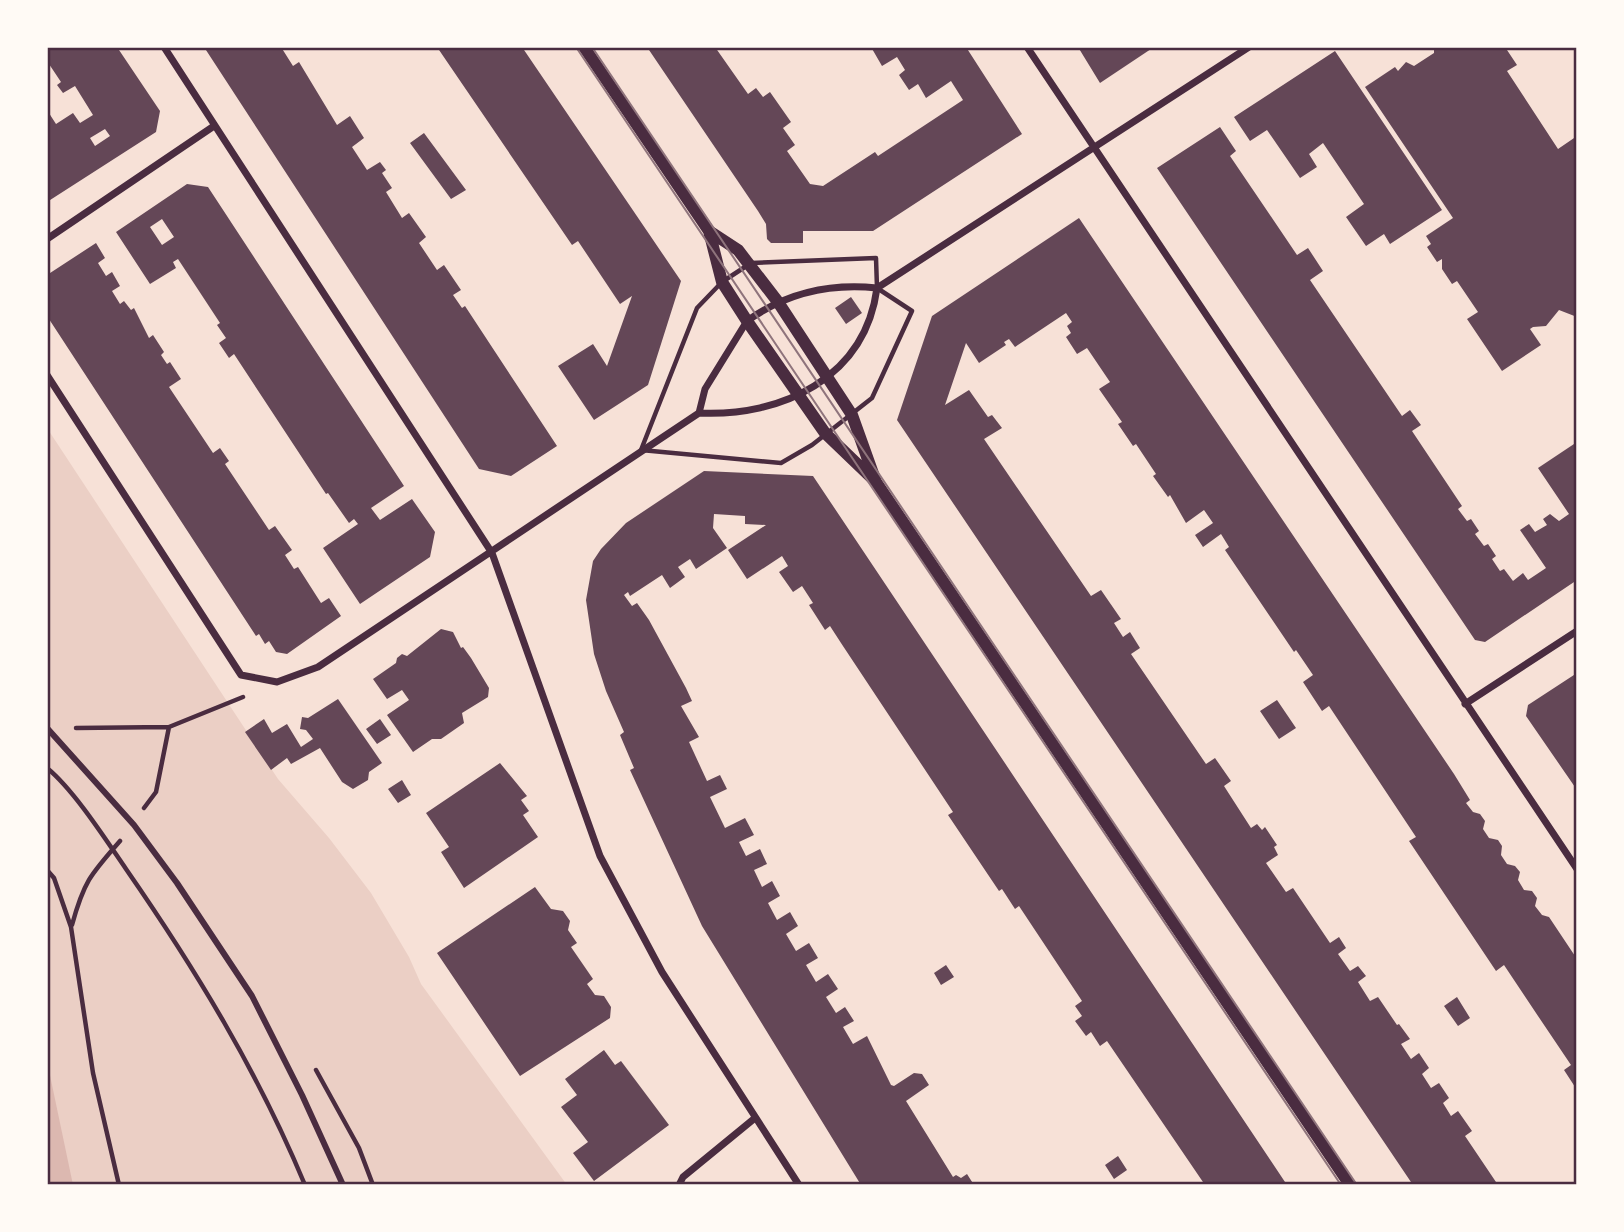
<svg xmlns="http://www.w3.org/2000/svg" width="1624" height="1232" font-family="Barlow,sans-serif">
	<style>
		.green { fill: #ebcfc5 }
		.water { fill: #dcb8b0 }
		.building { fill: #644757; fill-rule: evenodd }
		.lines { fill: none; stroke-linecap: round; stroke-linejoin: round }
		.path { stroke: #4a2c40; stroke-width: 4.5 }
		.pedestrian { stroke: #4a2c40; stroke-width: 6 }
		.minor { stroke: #4a2c40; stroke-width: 7 }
		.tertiary { stroke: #4a2c40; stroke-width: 12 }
		.tram { stroke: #8f747c; stroke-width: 2 }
		.neatline { fill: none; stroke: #4a2c40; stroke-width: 2.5 }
	</style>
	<rect width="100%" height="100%" fill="#f7e1d7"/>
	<path class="green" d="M47 428 278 779 329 838 371 893 409 957 421 984 567 1185H47Z"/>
	<path class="water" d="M47 1061 73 1185H47Z"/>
	<path class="building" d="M47 47H117L160 111 156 132 47 202V110L56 124 73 113 80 123 93 115 75 86 63 93 57 85 61 82 47 61ZM105 129 110 136 95 146 90 138Z
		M204 47H281L293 66 299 62 337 125 350 116 364 138 352 147 367 170 380 162 386 170 382 173 392 188 386 192 402 218 409 213 426 237 419 243 437 270 444 265 461 290 453 295 462 308 465 306 557 446 511 476 479 469Z
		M437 47H522L681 281 648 385 594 420 558 366 593 344 607 366 632 296 620 304 578 241 572 245Z
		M647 47H715L748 94 756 88 763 97 770 92 791 122 783 128 795 145 787 151 810 184 823 186 875 152 878 156 963 100 951 81 926 98 918 84 909 90 899 75 905 70 897 57 882 66 871 47H966L1022 134 873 231H803V243H771L767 239 766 224 758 211Z
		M1078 47H1154L1100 83Z
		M1434 47H1505L1517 65 1507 71 1558 149 1577 136V317L1559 310 1546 326 1533 327 1530 329 1541 345 1502 371 1467 319 1478 312 1457 281 1452 284 1442 269V259L1437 262 1427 247 1431 244 1426 236 1453 218 1365 87 1395 67 1398 71 1406 62 1414 66 1434 53Z
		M1335 51 1442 210 1390 244 1384 234 1366 246 1346 217 1364 204 1323 143 1309 154 1317 167 1300 178 1267 130 1250 141 1234 117Z
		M1220 127 1236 151 1230 156 1297 255 1308 248 1323 271 1310 280 1402 416 1410 410 1421 425 1412 431 1462 506 1458 509 1467 521 1471 519 1479 531 1475 534 1484 546 1488 544 1496 556 1492 559 1500 571 1504 569 1513 581 1523 573 1528 580 1546 568 1520 530 1529 524 1535 532 1547 525 1543 519 1550 514 1559 521 1569 514 1538 468 1577 442V580L1485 642 1475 640 1157 168Z
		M424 133 466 190 451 199 410 143Z
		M187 184 208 187 404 486 371 508 380 520 412 499 435 532 430 557 360 604 323 548 358 524 354 519 349 523 328 493 326 494 234 354 229 358 219 343 226 338 217 325 220 323 178 259 173 262 176 268 150 284 116 232ZM162 219 174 237 162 245 150 227Z
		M1079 218 1454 774 1470 800 1466 803 1473 812 1480 814 1485 821 1483 829 1489 838 1498 840 1502 846 1501 855 1507 864 1515 866 1520 872 1518 880 1524 890 1532 891 1537 898 1535 906 1542 915 1549 917 1577 959V1090L1564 1070 1571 1065 1538 1016 1504 965 1496 971 1409 841 1416 837 1329 706 1322 711 1303 682 1313 675 1296 650 1294 652 1225 550 1229 547 1221 534 1203 547 1195 535 1213 523 1204 510 1186 523 1170 495 1168 497 1153 476 1156 474 1136 444 1133 446 1118 424 1122 422 1099 389 1110 382 1087 348 1077 354 1066 337 1071 333 1067 326 1072 322 1066 313 1015 347 1009 339 1004 342 1006 345 979 363 966 343 945 405 969 390 988 417 992 415 1002 428 984 439 1091 596 1101 590 1121 619 1114 623 1123 637 1130 632 1140 648 1131 654 1206 764 1215 758 1231 781 1224 786 1251 828 1257 824 1262 830 1265 827 1277 845 1274 847 1278 855 1266 863 1286 892 1293 888 1330 943 1339 937 1346 948 1338 954 1350 971 1358 966 1366 976 1358 982 1370 1001 1378 997 1397 1025 1399 1024 1410 1039 1401 1044 1411 1059 1419 1053 1429 1068 1422 1074 1431 1088 1439 1083 1449 1098 1443 1103 1451 1116 1458 1111 1472 1131 1465 1136 1498 1185H1413L897 420 932 316Z
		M96 243 105 258 98 263 106 276 112 272 120 286 112 291 120 304 124 301 131 310 134 308 149 338 153 335 164 352 161 355 167 364 170 362 181 379 169 387 213 453 220 448 229 461 225 464 269 530 275 526 292 550 285 555 294 569 298 567 321 603 329 598 341 616 287 654 276 652 269 641 265 644 259 634 256 636 47 316V275Z
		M851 297 862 313 846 324 835 308Z
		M704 471 813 476 1287 1185H1205L1107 1041 1100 1046 1091 1032 1086 1036 1075 1021 1082 1016 1075 1006 1082 1001 1019 906 1015 909 1002 889 999 891 948 815 953 812 841 643 830 626 825 630 809 605 813 603 802 586 793 592 779 572 788 566 782 556 747 579 728 550 766 525 745 524V516L714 514 713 528 727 548 696 569 690 559 678 567 685 577 670 588 662 575 630 596 628 592 624 595 632 606 637 603 649 620 686 688 692 701 681 706 699 737 689 742 707 781 720 775 727 789 710 797 725 828 745 818 754 835 739 842 746 856 760 849 767 864 754 870 762 887 772 881 780 896 768 903 777 920 790 912 798 926 786 934 796 951 809 943 818 958 806 965 816 982 828 974 838 989 826 997 836 1013 845 1007 854 1021 843 1027 853 1044 867 1036 891 1085 894 1086 914 1073 922 1074 929 1085 906 1101 953 1177 956 1175 961 1178 967 1174 974 1185H861L702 926 630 770 634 768 620 735 624 732 606 691 594 654 586 600 593 561 601 549 626 523Z
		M441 629 453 632 461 648 463 647 471 658 489 688 488 697 462 713 464 723 441 739H432L413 752 387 715 409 700 402 690 387 699 373 679 396 663 397 658 402 654 407 656Z
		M1577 673V790L1526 716 1528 705Z
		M338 699 382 763 369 772 368 780 353 789 342 782 320 748 291 764 287 758 271 770 245 732 264 719 272 733 287 724 301 747 313 739 306 730 300 729 302 717 308 718Z
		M1277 700 1296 728 1279 739 1260 711Z
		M380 719 391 735 377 744 366 729Z
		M500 763 527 796 521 800 529 811 523 815 538 837 464 888 441 852 449 847 426 813Z
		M402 780 411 795 398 803 388 789Z
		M535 887 551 909 563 911 570 921 568 930 577 943 571 947 593 979 587 984 595 995 604 996 611 1007 610 1018 520 1076 437 953Z
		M946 965 954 977 941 985 934 973Z
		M1457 997 1470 1018 1458 1026 1444 1006Z
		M604 1050 615 1065 621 1061 669 1125 594 1181 573 1153 588 1142 561 1107 577 1095 565 1079Z
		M1118 1156 1127 1170 1114 1179 1105 1165Z"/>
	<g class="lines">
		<path class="path" d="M876 258 877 288 912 311 872 398 812 445 781 463 641 450 697 308 722 282 751 263Z
			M76 728 169 727 243 697
			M47 768C74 790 106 840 126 869 196 970 258 1072 305 1185
			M144 808 156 792 169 727
			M47 870 54 878 71 927 93 1073 119 1185
			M72 925C84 881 91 874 120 841
			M316 1070 359 1148 373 1185"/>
		<path class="pedestrian" d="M47 728 134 825 177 883 252 996 302 1095 343 1185"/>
		<path class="minor" d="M164 47 492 553 600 856 662 972 799 1185
			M1027 47 1577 869
			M47 239 214 126
			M47 375 241 675 277 682 318 667 699 413C782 417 865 378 877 288
			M699 413 705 389 747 321C786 293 829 283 877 288L1249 47
			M1465 704 1577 631
			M679 1185 683 1177 755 1118"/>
		<path class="tertiary" d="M584 47 709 231 738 250 778 302 852 415 876 482 1350 1185
			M709 231 722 282 747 321 825 433 876 482"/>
		<path class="tram" d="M576 47 1341 1185
			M592 47 1357 1185"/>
	</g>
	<rect width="1624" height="1232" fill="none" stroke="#fffaf5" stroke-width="98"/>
	<rect x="49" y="49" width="1526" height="1134" class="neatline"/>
</svg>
